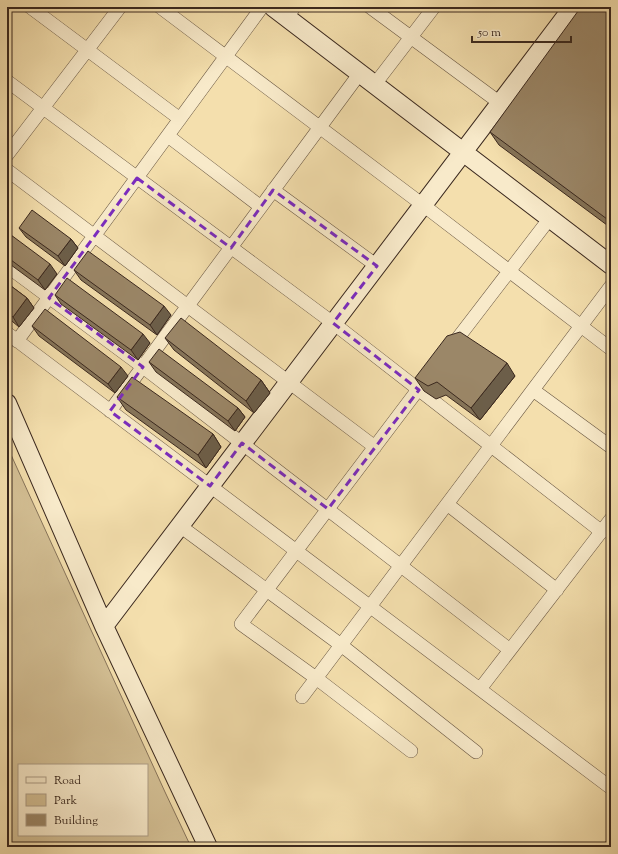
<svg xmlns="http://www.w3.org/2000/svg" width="618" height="854" font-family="'Sorts Mill Goudy',serif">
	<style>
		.green { fill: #d4c095; stroke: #87745a; fill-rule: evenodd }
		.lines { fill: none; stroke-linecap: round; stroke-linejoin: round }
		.street-casing { stroke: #685642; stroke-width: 14 }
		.secondary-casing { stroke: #3a281e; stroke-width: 20 }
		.street { stroke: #f8eaca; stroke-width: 13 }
		.secondary { stroke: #f8eaca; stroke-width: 18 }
		.wall { fill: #857459; stroke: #3a281e }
		.shaded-wall { fill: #6c5e49; stroke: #3a281e }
		.building { fill: #9b8768; stroke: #3a281e }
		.marked { fill: none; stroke: #7b2cbf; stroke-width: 3; stroke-dasharray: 8 5; stroke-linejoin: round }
	</style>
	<rect width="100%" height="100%" fill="#f4dfad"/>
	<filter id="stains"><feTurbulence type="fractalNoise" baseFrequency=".005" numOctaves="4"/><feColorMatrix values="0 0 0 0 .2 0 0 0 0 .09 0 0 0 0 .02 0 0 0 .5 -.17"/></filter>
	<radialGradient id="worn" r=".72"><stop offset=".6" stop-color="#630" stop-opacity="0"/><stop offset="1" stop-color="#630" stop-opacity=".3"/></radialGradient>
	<path class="green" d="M7 446 165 792 191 847H7ZM19 765H147V835H19Z"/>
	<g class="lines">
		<g class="street-casing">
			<path id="street" d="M30 7 180 119
				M160 7 423 205 611 349
				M370 7 500 103
				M287 18 294 7
				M7 81 333 323 602 532
				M375 84 434 7
				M168 136 261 207
				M7 155 120 7
				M7 170 375 447
				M273 190 377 266
				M7 266 143 367 510 650
				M7 333 611 788
				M17 341 262 7
				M451 347 550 218
				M533 390 611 447
				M110 411 360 73
				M447 504 557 590
				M180 526 341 645 476 752
				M480 689 611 519
				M302 697 611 286
				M411 751 316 678 241 624 423 383
				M610 847 611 846"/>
		</g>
		<g class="secondary-casing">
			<path id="secondary" d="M273 7 611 265
				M7 403 104 626 208 847
				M104 626 573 7"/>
		</g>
		<use href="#street" class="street"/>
		<use href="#secondary" class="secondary"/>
	</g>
	<path class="wall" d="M611 7V228L499 145 490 132Z
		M19 228 71 239 78 248 65 266 26 237Z
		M7 232 57 274 45 290 7 262Z
		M74 270 171 315 157 335 81 280Z
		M7 283 27 298 34 308 19 327 7 317Z
		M55 295 150 343 138 360 61 304Z
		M32 326 128 376 115 393 39 336Z
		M165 338 261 380 270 393 254 413 174 350Z
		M149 362 238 408 245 417 235 431 156 372Z
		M515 376 480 420 446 395 436 399 424 391 415 378Z
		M117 397 213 434 221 447 206 468 126 410Z"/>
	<path class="shaded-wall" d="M71 239 78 248 65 266 58 256Z
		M50 264 57 274 45 290 38 280Z
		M27 298 34 308 19 327 13 317Z
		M164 306 171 315 157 335 150 325Z
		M143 334 150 343 138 360 131 350Z
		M507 363 515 376 480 420 471 408Z
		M121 367 128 376 115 393 108 384Z
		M261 380 270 393 254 413 246 401Z
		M238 408 245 417 235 431 228 421Z
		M213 434 221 447 206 468 198 455Z"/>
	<path class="building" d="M581 7H611V222L490 132Z
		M32 210 71 239 58 256 19 228Z
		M7 232 50 264 38 280 7 257Z
		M88 251 164 306 150 325 74 270Z
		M67 278 143 334 131 350 55 295Z
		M7 283 27 298 13 317 7 313Z
		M45 309 121 367 108 384 32 326Z
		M181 318 261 380 246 401 165 338Z
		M460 332 507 363 471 408 437 382 428 386 415 378 447 336Z
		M159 349 238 408 228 421 149 362Z
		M132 377 213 434 198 455 117 397Z"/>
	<path class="marked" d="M137 178 231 248 273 190 377 266 333 323 419 390 328 509 242 443 210 486 110 411 143 367 49 298Z"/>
	<rect width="618" height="854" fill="none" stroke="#f4dfad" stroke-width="24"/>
	<rect x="8" y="8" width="602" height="838" fill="none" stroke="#3a281e" stroke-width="2"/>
	<rect x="12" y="12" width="594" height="830" fill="none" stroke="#3a281e"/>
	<rect x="18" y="764" width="130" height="72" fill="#f8eaca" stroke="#ac9c85"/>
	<rect x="26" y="777" width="20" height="6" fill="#f8eaca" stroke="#ac9c85"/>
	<text x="54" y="784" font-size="12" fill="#3a281e">Road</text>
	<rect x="26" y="794" width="20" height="12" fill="#d4c095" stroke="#ac9c85"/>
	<text x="54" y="804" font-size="12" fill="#3a281e">Park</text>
	<rect x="26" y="814" width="20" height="12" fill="#9b8768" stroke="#ac9c85"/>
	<text x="54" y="824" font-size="12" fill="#3a281e">Building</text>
	<path d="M472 36v6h99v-6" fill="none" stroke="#3a281e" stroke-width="2"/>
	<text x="478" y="36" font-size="12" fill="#3a281e" stroke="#f8eaca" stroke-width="3" paint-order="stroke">50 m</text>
	<rect width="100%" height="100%" filter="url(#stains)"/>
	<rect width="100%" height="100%" fill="url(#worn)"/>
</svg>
